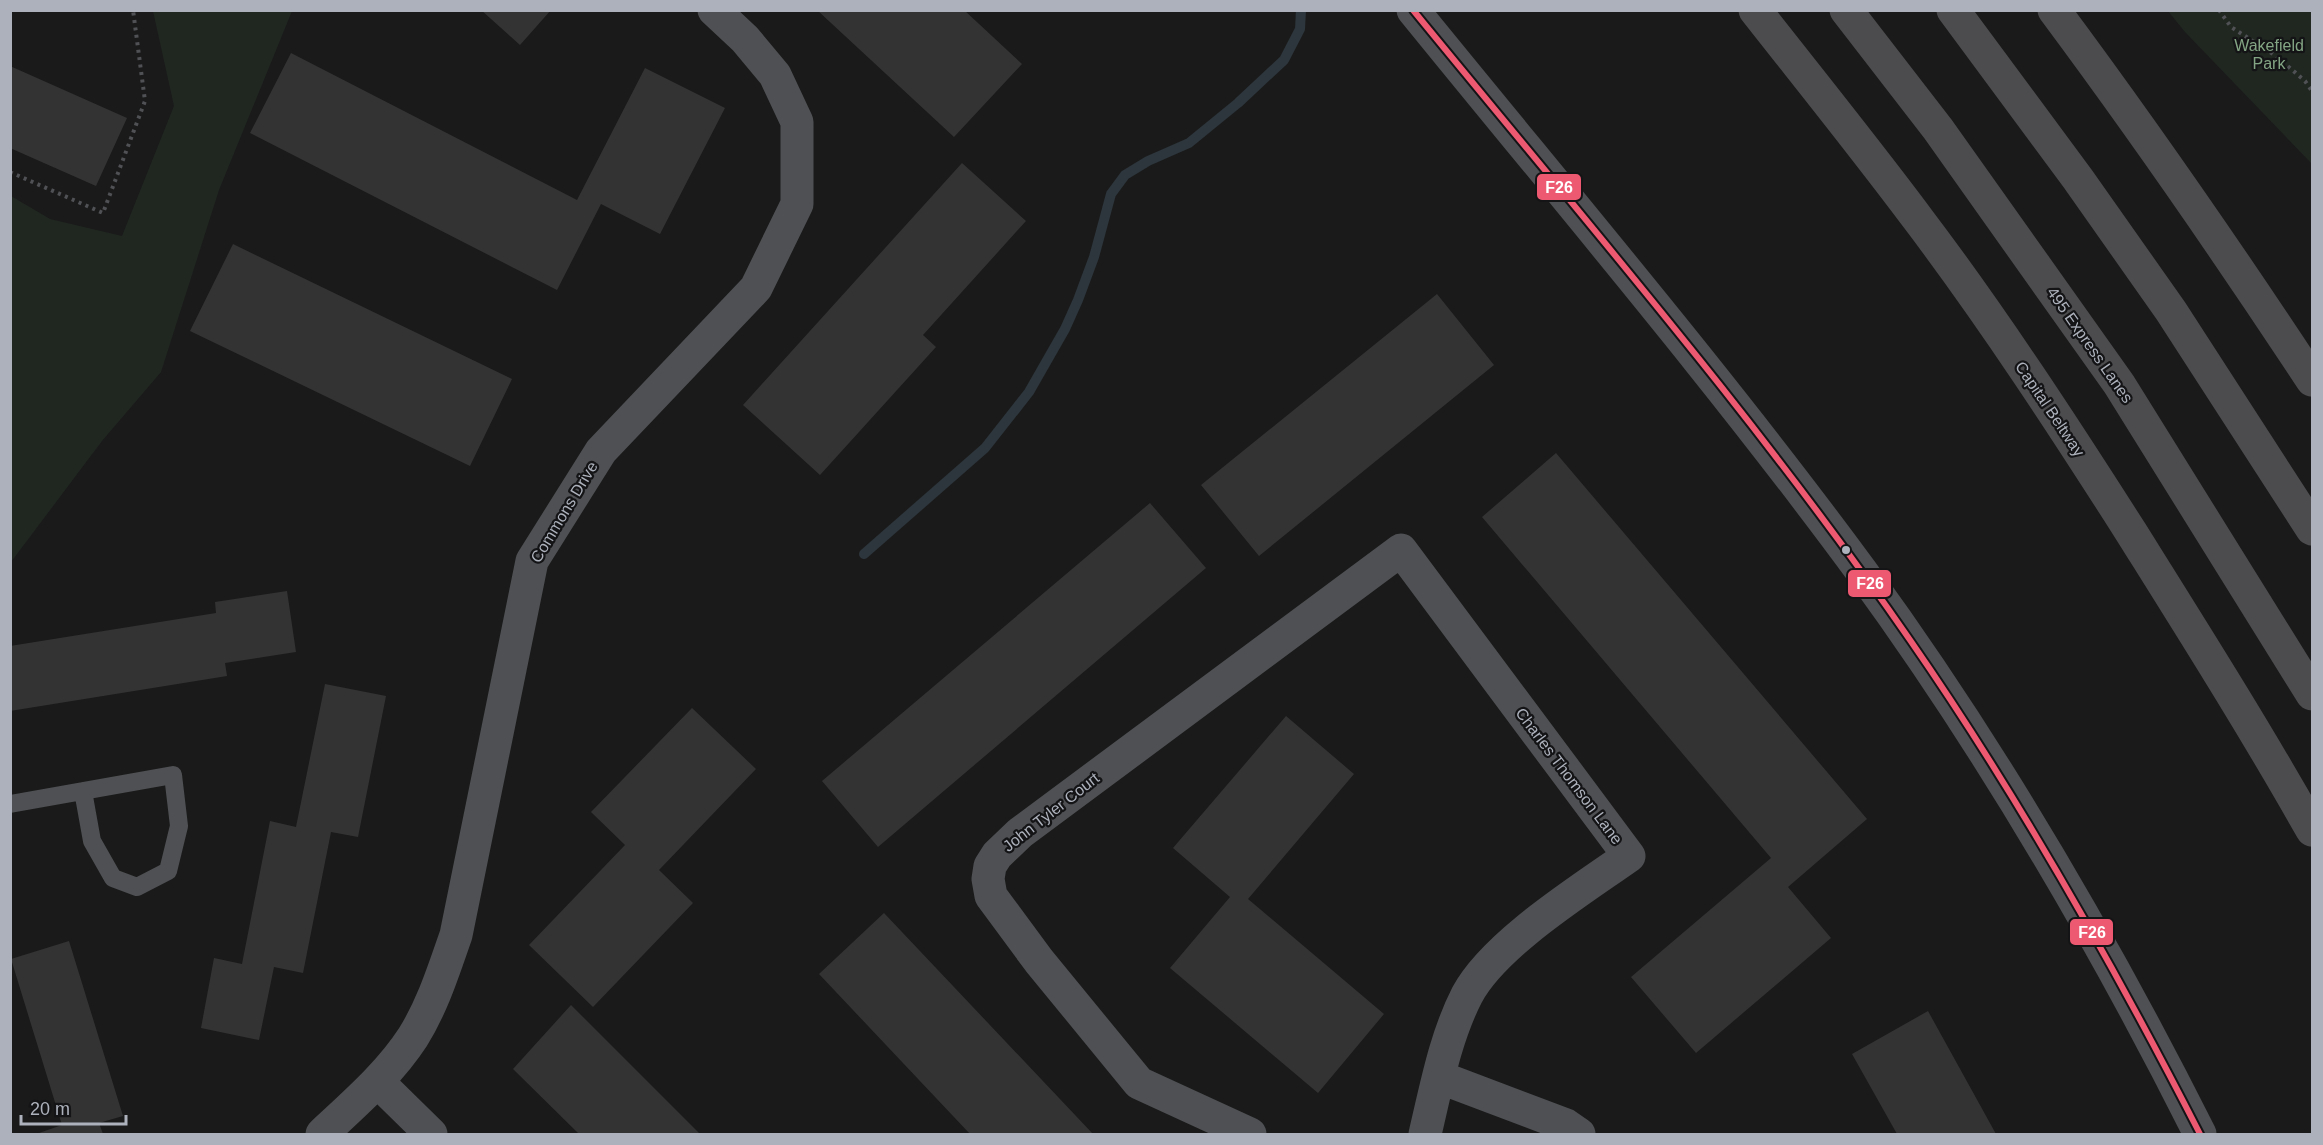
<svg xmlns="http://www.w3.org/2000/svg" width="2323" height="1145" font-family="Helvetica,sans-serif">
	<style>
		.green { fill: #202721 }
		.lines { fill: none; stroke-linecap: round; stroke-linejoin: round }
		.stream { stroke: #2d363c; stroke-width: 10 }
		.building { fill: #333334 }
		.path { stroke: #505155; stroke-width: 4; stroke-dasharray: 3 4.5; stroke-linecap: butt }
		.service { stroke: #4e5053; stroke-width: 18 }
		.minor { stroke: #4e5053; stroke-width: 33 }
		.tertiary { stroke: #4e5053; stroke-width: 33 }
		.motorway { stroke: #4c4c4f; stroke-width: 33 }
		.bus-1-casing { stroke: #141416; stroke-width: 10 }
		.bus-1 { stroke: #ec5970; stroke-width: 6 }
		.bus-dot { fill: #acb1bb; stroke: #141416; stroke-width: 2 }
		.labels { text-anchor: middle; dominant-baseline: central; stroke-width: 4.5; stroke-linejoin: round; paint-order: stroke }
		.park-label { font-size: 16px; fill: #84a584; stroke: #141416 }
		.street-label { font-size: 16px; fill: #acb1bb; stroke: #141416 }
		.line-badge { stroke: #141416; stroke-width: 2 }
		.badge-label { font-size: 16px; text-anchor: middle; font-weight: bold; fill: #fff }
	</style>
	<rect width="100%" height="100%" fill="#1a1a1a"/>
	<path class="green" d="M153 11H292L219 190 161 372 102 441 11 562V196L50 219 122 236 174 106Z
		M2168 11H2312V164L2185 32Z"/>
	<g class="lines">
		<path class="stream" d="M864 554 985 448 1029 392 1065 329 1078 300 1094 257 1111 194 1125 175 1148 161 1189 143 1238 103 1284 60 1300 29 1301 10"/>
	</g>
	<path class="building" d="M481 10H551L520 45Z
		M817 10H964L1022 64 954 137Z
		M291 53 577 200 645 68 725 108 660 234 601 204 557 290 250 133Z
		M10 66 127 118 96 186 10 148Z
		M962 163 1026 221 923 335 936 347 820 475 743 405Z
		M233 244 512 379 470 466 190 331Z
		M1437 294 1494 365 1259 556 1201 485Z
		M1556 453 1867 819 1788 887 1831 938 1696 1053 1631 977 1771 858 1482 517Z
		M1150 503 1206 568 878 847 822 781Z
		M287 591 296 652 225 663 227 676 10 711V646L216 613 215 602Z
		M325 684 386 696 358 837 331 832 303 973 274 967 259 1040 201 1028 214 958 242 964 270 821 296 827Z
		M692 708 756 769 659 870 693 903 593 1007 529 945 625 845 591 812Z
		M1286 716 1354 774 1248 899 1384 1014 1318 1093 1170 968 1230 897 1173 848Z
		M884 913 1093 1134H970L819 974Z
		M69 941 123 1116 99 1123 103 1134H39V1133L62 1125 11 959Z
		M571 1005 700 1134H579L513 1069Z
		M1928 1011 1996 1134H1897L1852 1054Z"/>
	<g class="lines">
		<path class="path" d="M2219 10 2231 27 2276 56 2305 81 2312 91
			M10 172 103 213 145 101 133 10"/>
		<path class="service" d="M10 804 173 775 179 826 168 871 137 887 113 878 92 841 83 791"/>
		<path class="minor" d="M1439 1077 1566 1125 1579 1134
			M378 1082 431 1134
			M322 1134C354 1104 389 1074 413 1037 433 1005 444 969 456 935L532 561 601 451 756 288 797 204V122L775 75 745 39 714 10
			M1250 1134 1139 1083 1039 961 991 896 988 879 990 866 997 855 1020 833 1401 550 1629 856C1581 890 1494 944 1467 995 1445 1038 1436 1088 1425 1134"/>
		<path class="tertiary" d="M1413 10C1564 196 1720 379 1862 572 1991 749 2102 939 2200 1134"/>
		<path class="motorway" d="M1755 10C1810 80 1865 148 1918 219 1993 318 2064 427 2131 532 2193 631 2255 729 2312 830
			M1846 10 1938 129 2119 384 2312 694
			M1953 10 2078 179 2171 311 2312 529
			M2054 10C2144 131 2229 254 2312 380"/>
		<g class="bus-1-casing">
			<path id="bus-1" d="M1413 10C1582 217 1758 420 1910 640 2019 797 2113 964 2200 1134"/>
		</g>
		<use href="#bus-1" class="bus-1"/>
	</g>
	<circle class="bus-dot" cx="1846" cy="550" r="5"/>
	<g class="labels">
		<g class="park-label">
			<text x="2269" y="45">Wakefield<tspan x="2269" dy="18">Park</tspan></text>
		</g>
		<g class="street-label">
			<text transform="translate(2090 345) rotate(55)">495 Express Lanes</text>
			<text transform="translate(2050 409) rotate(56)">Capital Beltway</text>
			<text transform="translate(564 512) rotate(-59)">Commons Drive</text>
			<text transform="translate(1569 776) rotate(53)">Charles Thomson Lane</text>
			<text transform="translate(1051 812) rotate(-38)">John Tyler Court</text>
		</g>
	</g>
	<g class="line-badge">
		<rect x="1536" y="173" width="46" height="28" rx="6" fill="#ec5970"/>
		<rect x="1847" y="569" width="45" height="29" rx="6" fill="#ec5970"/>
		<rect x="2069" y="918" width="45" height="28" rx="6" fill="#ec5970"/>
	</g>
	<g class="badge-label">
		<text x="1559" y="193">F26</text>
		<text x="1870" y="589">F26</text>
		<text x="2092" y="938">F26</text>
	</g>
	<rect width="2323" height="1145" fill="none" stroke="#acb1bb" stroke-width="24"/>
	<path d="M21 1115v9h105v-9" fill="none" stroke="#acb1bb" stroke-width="3"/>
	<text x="30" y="1115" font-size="18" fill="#acb1bb" stroke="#141416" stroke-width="4.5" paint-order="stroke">20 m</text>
</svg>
